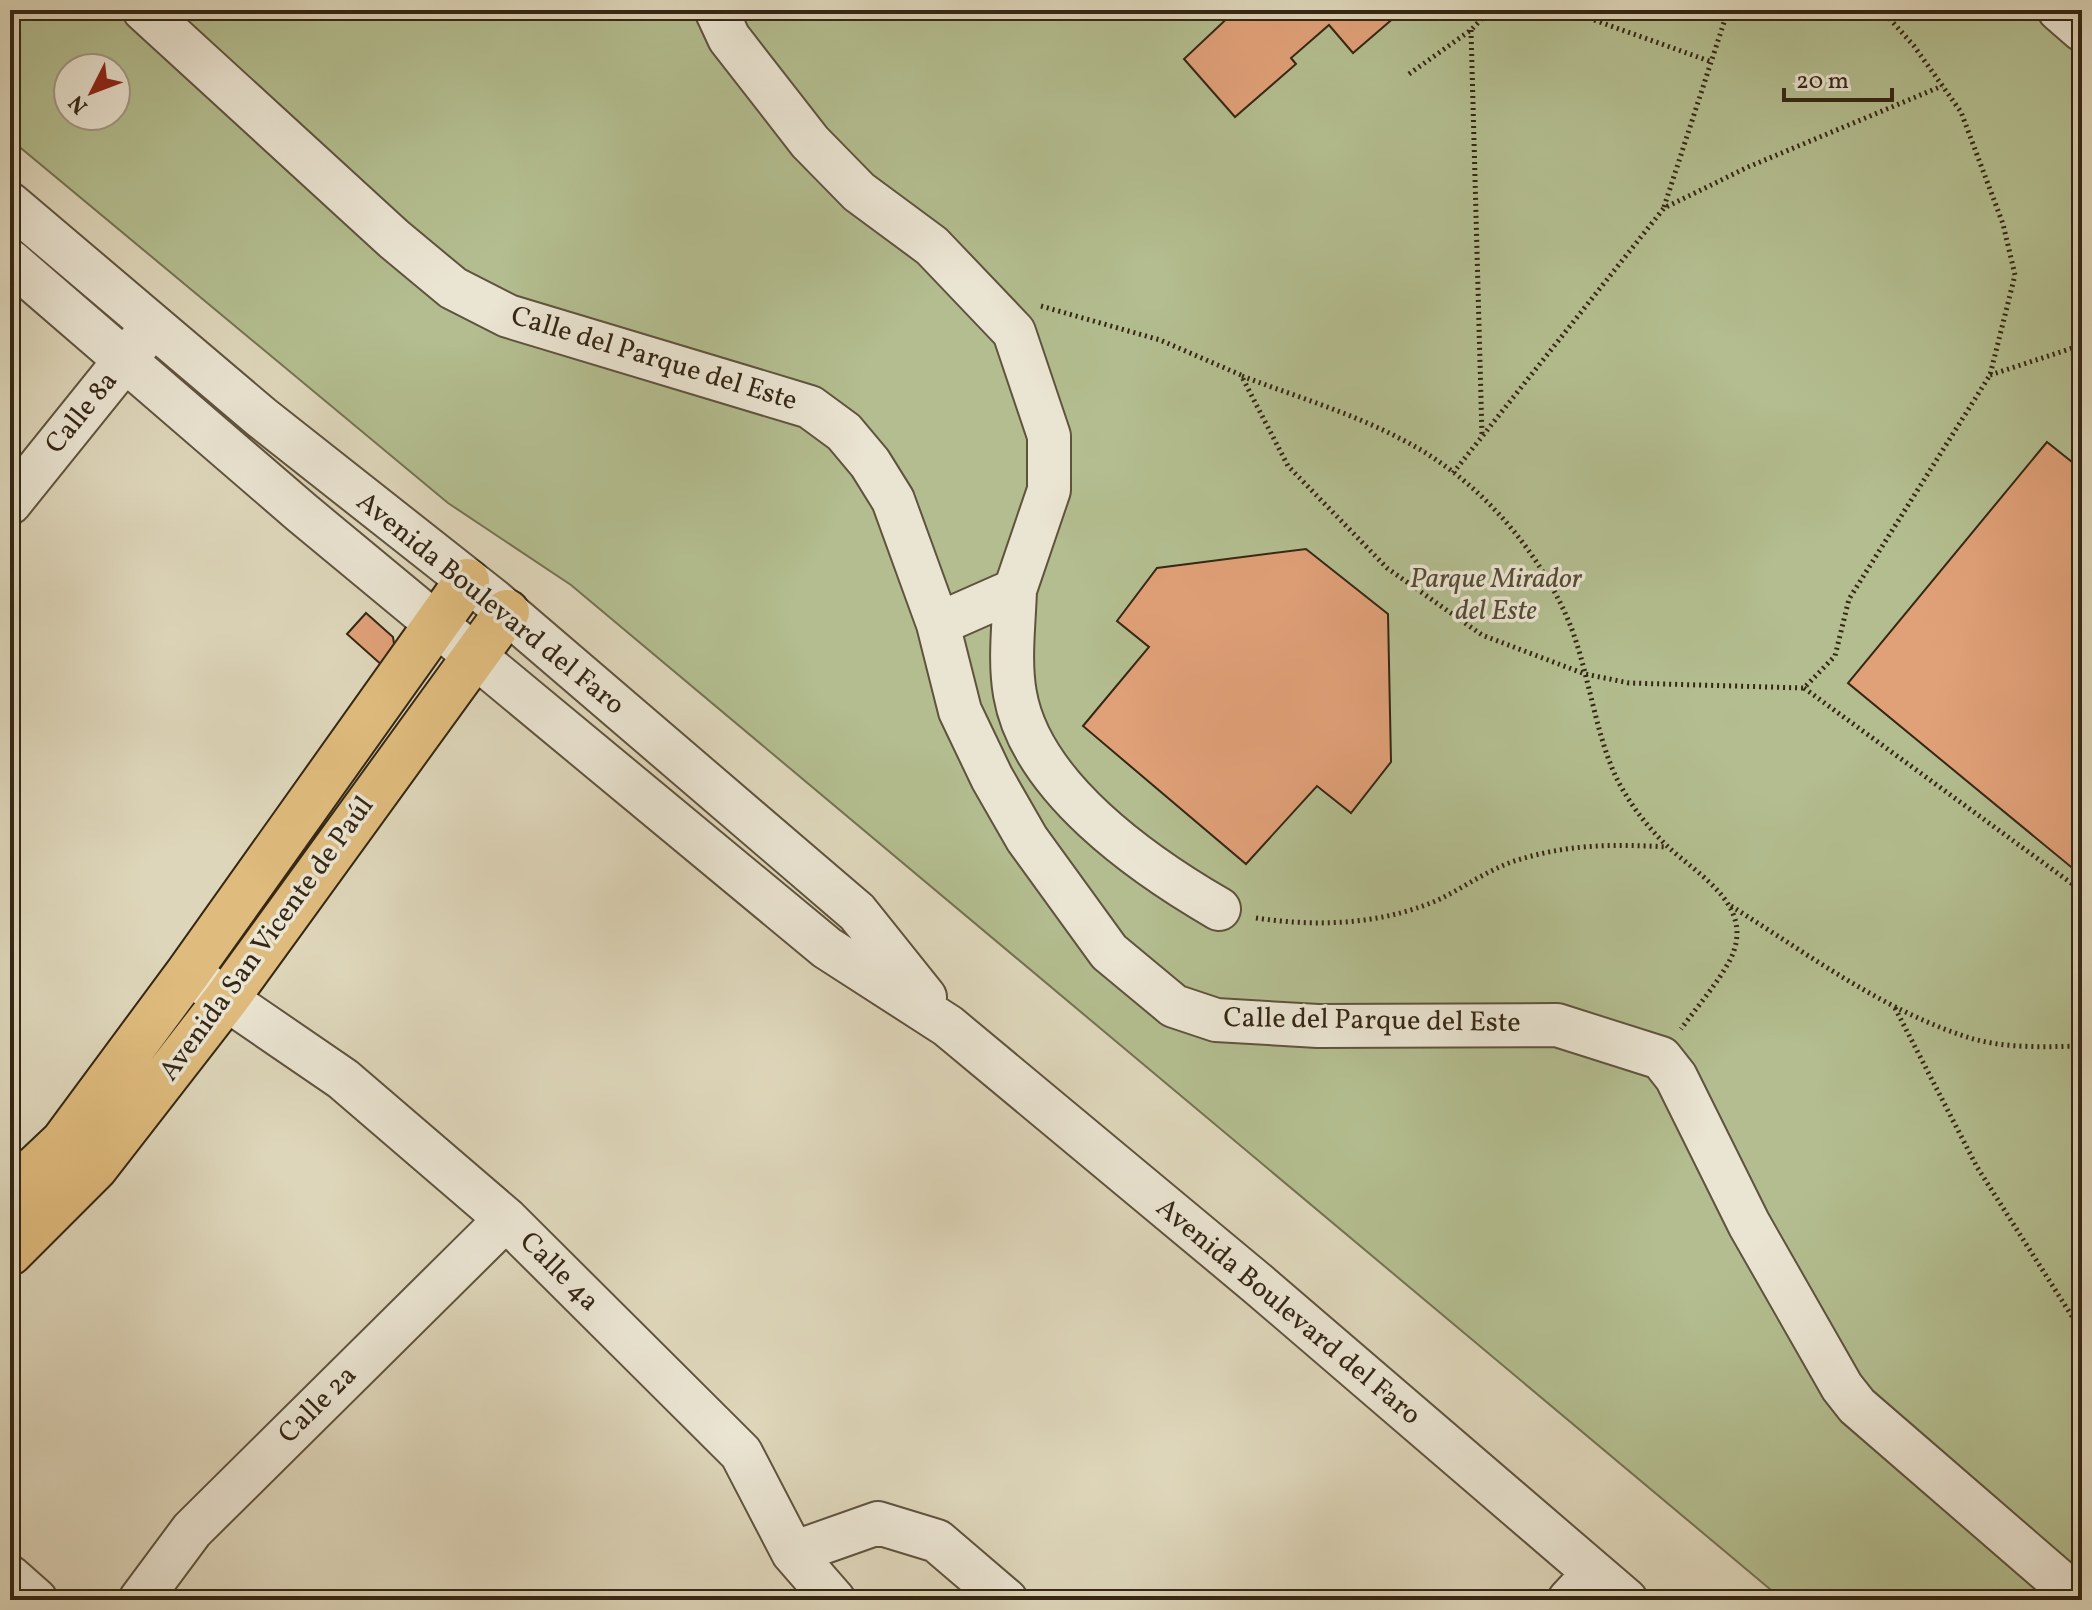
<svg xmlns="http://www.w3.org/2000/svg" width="2092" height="1610" font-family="Vollkorn,serif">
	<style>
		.green { fill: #b3bd8f; stroke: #747252; stroke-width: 2; fill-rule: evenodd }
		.building { fill: #e0a078; stroke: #352714; stroke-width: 2 }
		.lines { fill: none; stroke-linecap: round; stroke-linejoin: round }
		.minor-casing { stroke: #5f533e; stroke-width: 46 }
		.major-casing { stroke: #352714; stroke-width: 48 }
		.path { stroke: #352714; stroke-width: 5; stroke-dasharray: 2 4; stroke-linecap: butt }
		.minor { stroke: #eae4d2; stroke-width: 42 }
		.major { stroke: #dfbb7d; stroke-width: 44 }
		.labels { text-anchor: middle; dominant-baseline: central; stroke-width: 7; stroke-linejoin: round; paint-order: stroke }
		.street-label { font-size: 28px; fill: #352714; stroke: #eae4d2 }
		.park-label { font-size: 28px; font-style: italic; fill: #544c33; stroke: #eae4d2 }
	</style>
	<rect width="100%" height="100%" fill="#ded6ba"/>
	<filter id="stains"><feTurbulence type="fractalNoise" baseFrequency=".0025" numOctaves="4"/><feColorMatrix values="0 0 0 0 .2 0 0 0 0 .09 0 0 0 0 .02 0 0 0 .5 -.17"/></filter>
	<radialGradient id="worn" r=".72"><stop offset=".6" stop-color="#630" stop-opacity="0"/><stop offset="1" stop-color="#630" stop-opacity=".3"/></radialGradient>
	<path class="green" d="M10 10H2082V1600H1783L571 585 448 503 10 139ZM68 68H116V116H68Z"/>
	<path class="building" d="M1236 10H1403L1353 53 1329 25 1291 58 1296 64 1235 117 1184 59Z
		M2047 442 2082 470V876L1848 683Z
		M1306 549 1388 614 1391 762 1351 813 1317 786 1246 864 1083 726 1149 647 1117 621 1157 568Z
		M366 613 393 637 395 650 384 667 347 634Z"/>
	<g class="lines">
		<g class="minor-casing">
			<path id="minor" d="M144 10 394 239 453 288 508 316 810 407 844 432 870 463 893 500 938 624 960 711 992 778 1027 839 1109 952 1174 1006 1216 1020 1318 1026 1557 1025 1661 1058 1676 1077 1749 1224 1842 1387 1857 1406 2081 1600
				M716 10 729 38 810 142 859 192 932 246 1014 332 1049 436V490L1015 590 938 624
				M2059 10 2082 30
				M10 204 261 417 493 600 857 912 925 997
				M10 261 301 512 827 948 948 1026 1258 1284 1626 1600
				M10 503 142 339
				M1015 590C1014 624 1009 660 1015 694 1031 787 1143 865 1219 909
				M197 979 343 1079 506 1219 741 1453 793 1553 834 1600
				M793 1553 878 1523 937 1541 1006 1600
				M10 1577 36 1600
				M140 1600 192 1530 506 1219
				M1569 1600 1594 1573"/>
		</g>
		<g class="major-casing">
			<path id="major" d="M10 1192 63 1142 188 973 467 581
				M10 1253 95 1168 227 998 507 612"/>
		</g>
		<path class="path" d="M1566 10 1712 62
			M1471 30 1482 436
			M1409 74 1471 30 1490 10
			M1664 207 1728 10
			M1041 306 1160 340 1241 375 1288 466 1387 568 1482 635 1585 674 1629 683 1804 688 1835 656 1849 599 1990 375 2015 275 2003 224 1961 112 1914 46 1882 10
			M1990 375 2082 345
			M1242 376C1294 396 1349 412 1399 438 1472 474 1533 542 1566 615 1589 666 1594 735 1619 783 1632 807 1647 826 1666 845 1699 876 1757 906 1730 960 1717 984 1697 1007 1681 1029
			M1453 473 1664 208 1748 167 1942 86
			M1804 688 2082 891
			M1731 906C1805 952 1878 1007 1961 1035 1999 1049 2042 1047 2082 1046
			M1256 918C1317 927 1380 925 1438 900 1465 887 1492 867 1521 859 1570 844 1617 844 1667 847
			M1895 1008 1977 1167 2082 1332"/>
		<use href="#minor" class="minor"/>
		<use href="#major" class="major"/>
	</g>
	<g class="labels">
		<g class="street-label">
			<text transform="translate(654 359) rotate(17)">Calle del Parque del Este</text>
			<text transform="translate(82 413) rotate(-51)">Calle 8a</text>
			<text transform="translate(490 604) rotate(39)">Avenida Boulevard del Faro</text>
			<text transform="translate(267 939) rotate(-54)">Avenida San Vicente de Paúl</text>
			<text transform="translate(1372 1021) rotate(1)">Calle del Parque del Este</text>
			<text transform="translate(559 1272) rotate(45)">Calle 4a</text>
			<text transform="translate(1288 1312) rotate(40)">Avenida Boulevard del Faro</text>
			<text transform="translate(318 1405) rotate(-45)">Calle 2a</text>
		</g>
		<g class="park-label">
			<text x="1496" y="579">Parque Mirador<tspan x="1496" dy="32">del Este</tspan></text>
		</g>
	</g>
	<rect width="2092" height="1610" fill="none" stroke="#ded6ba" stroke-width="40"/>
	<rect x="12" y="12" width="2068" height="1586" fill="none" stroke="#352714" stroke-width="4"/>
	<rect x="20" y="20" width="2052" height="1570" fill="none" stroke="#352714" stroke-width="2"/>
	<g transform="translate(92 92) rotate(228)"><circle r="38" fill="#eae4d2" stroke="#a29886" stroke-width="2"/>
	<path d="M0-6L14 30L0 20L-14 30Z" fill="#8f2418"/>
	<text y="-12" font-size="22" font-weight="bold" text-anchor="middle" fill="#352714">N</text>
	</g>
	<path d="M1784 88v12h108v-12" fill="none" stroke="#352714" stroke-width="4"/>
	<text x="1796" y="88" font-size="24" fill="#352714" stroke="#eae4d2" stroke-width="6" paint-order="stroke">20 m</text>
	<rect width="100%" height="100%" filter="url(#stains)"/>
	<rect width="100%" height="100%" fill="url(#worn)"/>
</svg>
